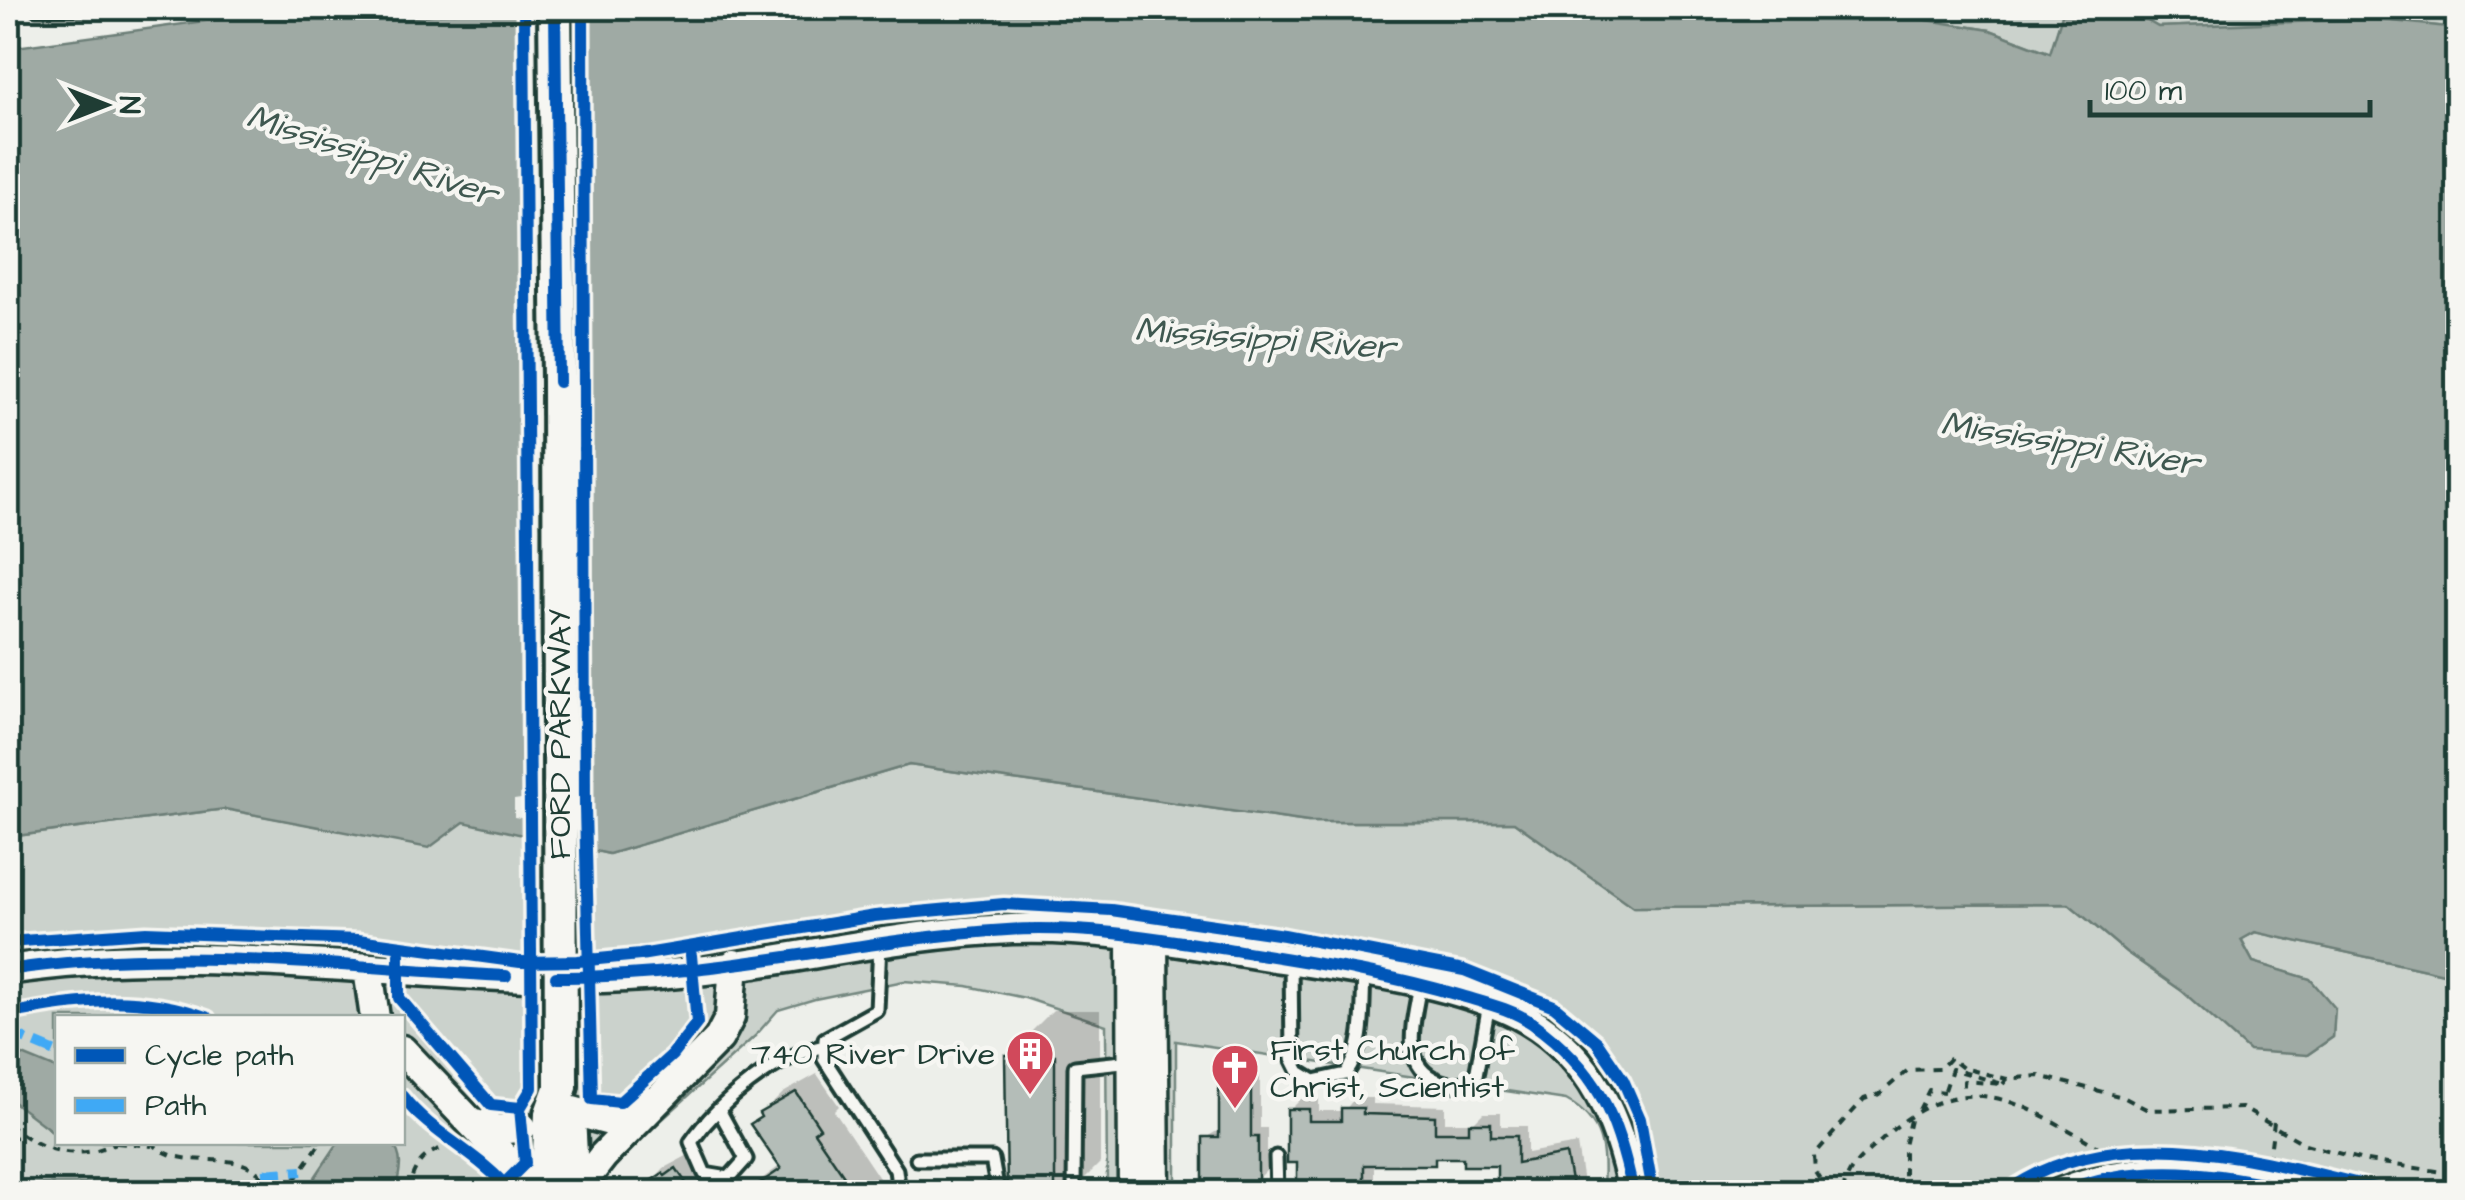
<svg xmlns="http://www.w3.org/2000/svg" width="2465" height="1200" font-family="'Architects Daughter',sans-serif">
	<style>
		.green { fill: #cbd2cc; stroke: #758880; stroke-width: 2.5; fill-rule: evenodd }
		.water { fill: #9faaa4; stroke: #6c7e77; stroke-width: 2.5 }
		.pier { fill: #edefea }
		.shadow { fill: #0003 }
		.building { fill: #b4bdb8; stroke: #1f3d34; stroke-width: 2.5 }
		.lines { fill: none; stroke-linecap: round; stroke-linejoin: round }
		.service-casing { stroke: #1f3d34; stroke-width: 19 }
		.tertiary-casing { stroke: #1f3d34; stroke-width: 35 }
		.primary-casing { stroke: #1f3d34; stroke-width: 40 }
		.path { stroke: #1f3d34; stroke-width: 4; stroke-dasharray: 8 8; stroke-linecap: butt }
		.service { stroke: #f6f6f2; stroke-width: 11 }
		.tertiary { stroke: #f6f6f2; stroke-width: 28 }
		.primary { stroke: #f6f6f2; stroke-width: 32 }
		.primary-bridge-casing { stroke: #1f3d34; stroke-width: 40; stroke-linecap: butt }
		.primary-bridge { stroke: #f6f6f2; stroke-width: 32 }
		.quiet { stroke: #3fa9f5; stroke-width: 10; stroke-dasharray: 20 10; stroke-linecap: butt }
		.cycleway-casing { stroke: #f6f6f2; stroke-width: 19 }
		.cycleway { stroke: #0057b8; stroke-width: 12 }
		.labels { text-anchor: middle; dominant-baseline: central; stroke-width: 9; stroke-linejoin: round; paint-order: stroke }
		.street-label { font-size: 32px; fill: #1f3d34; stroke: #f6f6f2 }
		.poi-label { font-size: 32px; fill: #1f3d34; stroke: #f6f6f2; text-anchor: start }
		.water-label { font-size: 35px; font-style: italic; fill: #3f5850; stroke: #f6f6f2 }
	</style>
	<rect width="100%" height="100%" fill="#edefea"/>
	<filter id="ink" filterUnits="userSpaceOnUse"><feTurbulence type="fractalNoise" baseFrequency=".01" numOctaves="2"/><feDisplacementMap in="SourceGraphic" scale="20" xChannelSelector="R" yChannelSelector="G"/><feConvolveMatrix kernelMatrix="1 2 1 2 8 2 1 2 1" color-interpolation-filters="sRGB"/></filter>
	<g filter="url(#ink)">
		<path class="green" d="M1850 8H2096L2062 15 2051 53 1990 30Z
			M2125 8H2457V28L2373 19 2158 27Z
			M909 765 1308 822H1514L1634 907 2069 904 2126 952 2182 991 2307 1055 2333 1037 2334 1008 2310 979 2253 962 2241 939 2256 932 2457 977V1192H1603C1605 1151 1605 1121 1566 1100L1176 1041V1192H1107L1106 1025 1025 998 967 986 904 981 815 999 778 1010 755 1036 606 1170 607 1192H227L226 1183 8 1184V837L225 809 429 847 464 821 609 854ZM58 1018H402V1142H58Z"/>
		<path class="water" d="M300 8 414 17 490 8H1850L1990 30 2050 53 2062 15 2125 8 2158 27 2373 19 2457 28V977L2255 932 2241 940 2253 962 2310 979 2335 1008 2333 1037 2307 1055 2249 1051 2182 991 2126 952 2069 904 1633 907 1514 822H1308L909 765 609 854 464 822 429 848 225 809 8 837V48Z
			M8 1049 57 1069V1135L8 1098Z
			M338 1143H392C405 1158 399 1174 395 1192H305Z"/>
		<path class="pier" d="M518 8H586L591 855 522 840 521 818 514 817V800L521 799Z"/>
		<path class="shadow" d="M1053 1010H1100V1163L1071 1192H1007V1056Z
			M817 1074 839 1106 834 1111 887 1190 893 1185 898 1192H744L781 1165 762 1114 783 1093Z
			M1232 1076H1260V1128H1267V1170L1257 1180 1205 1138 1222 1128V1086Z
			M1355 1098H1373V1104L1445 1106V1122H1474L1483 1113H1501V1126H1527V1153L1577 1144 1583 1183 1597 1181 1599 1192H1542L1500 1164 1466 1155H1441L1434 1162H1374V1192H1300V1160L1290 1110 1301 1099H1319V1111H1344Z
			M698 1150 718 1181 707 1192H642L664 1168Z"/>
		<path class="building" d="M1005 1055H1055V1192H1007Z
			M1219 1085H1251V1137H1258V1182H1203V1137H1219Z
			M796 1092 820 1128 814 1132 855 1192H747L781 1169 750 1124 761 1117 759 1113Z
			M1341 1108H1363V1114L1435 1116V1132H1469V1123H1491V1136H1517V1163L1566 1154 1573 1192H1497V1166H1463V1158H1435V1165H1364V1192H1297V1163H1287V1109H1309V1121H1341Z
			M676 1168 692 1192H633L663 1173 665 1176Z"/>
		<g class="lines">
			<g class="service-casing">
				<path id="service" d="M36 8H91
					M880 943 877 1010 825 1039 824 1059 896 1170 899 1192
					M1291 959 1292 1058 1299 1072 1314 1081 1346 1074C1366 1047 1362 1005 1364 972
					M1420 984C1415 1018 1398 1066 1439 1081 1454 1087 1464 1085 1476 1076L1489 1004
					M719 1110 746 1159 729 1178 705 1174 691 1142C719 1102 774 1057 821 1047
					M1276 1157 1277 1192
					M917 1159H992L998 1192
					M1074 1192 1075 1067 1132 1061"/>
			</g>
			<g class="tertiary-casing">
				<path id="tertiary" d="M1132 935 1133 1192
					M1153 937 1155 1192
					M368 969 375 1018
					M8 970C204 940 405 980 603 978 740 976 874 934 1012 929 1103 926 1192 944 1281 958 1353 969 1464 983 1527 1019 1593 1058 1619 1122 1633 1192
					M402 1050 537 1192
					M569 1110 606 1120 651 1102
					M475 1123 499 1130 522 1127
					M575 1192 603 1156 719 1038 730 1017 734 964
					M2062 1192C2138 1160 2222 1172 2300 1192"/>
			</g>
			<g class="primary-casing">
				<path id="primary" d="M555 8 559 382
					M569 1117 573 1192
					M547 1192 551 1114 561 1086"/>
			</g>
			<path class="path" d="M2003 1084 2007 1079 2039 1076 2123 1097 2148 1110 2242 1108 2305 1144 2367 1161 2458 1174
				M1945 1090 1952 1069 2003 1084 1964 1081V1093
				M1919 1110 1929 1090 1945 1092
				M1910 1120 1904 1146V1183L1935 1190
				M8 1124C41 1151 77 1163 117 1142
				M8 1138 23 1137
				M151 1142C187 1179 249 1137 271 1192
				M117 1143 152 1146
				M2269 1161 2274 1122
				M286 1192 321 1142
				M408 1192C414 1160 428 1148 461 1145
				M1828 1192 1815 1171 1814 1155 1864 1099 1880 1094 1908 1070 1940 1069 1950 1058 1963 1068 2007 1079
				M1843 1192C1847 1167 1863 1156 1882 1139 1968 1060 2022 1104 2109 1153"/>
			<use href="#service" class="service"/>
			<use href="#tertiary" class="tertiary"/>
			<use href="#primary" class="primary"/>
			<g class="primary-bridge-casing">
				<path id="primary-bridge" d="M559 382 561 1086"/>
			</g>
			<use href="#primary-bridge" class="primary-bridge"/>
			<path class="quiet" d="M8 1032 58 1053
				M263 1174 302 1171"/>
			<g class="cycleway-casing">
				<path id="cycleway" d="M555 8 559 382
					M583 8 585 808 592 1099 620 1102 672 1055 697 1023 691 955
					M8 942 146 932 358 940 520 962 578 961 640 955 875 916 1004 904 1111 910 1284 935 1464 970 1554 1006 1597 1042 1623 1080 1640 1119 1653 1192
					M399 954V998L491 1105 520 1108
					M8 970C170 945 343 967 506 976
					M556 977C708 979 856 939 1007 930 1085 925 1163 939 1240 951 1315 963 1389 974 1462 996 1485 1003 1512 1009 1532 1023 1598 1070 1617 1116 1633 1192
					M8 1014C78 1000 139 993 208 1018
					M402 1096C432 1135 479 1153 511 1192
					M504 1184 525 1163 520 1108 532 1088 524 8
					M2006 1192C2118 1113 2271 1163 2391 1192
					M2062 1192C2138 1160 2222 1172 2300 1192"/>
			</g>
			<use href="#cycleway" class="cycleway"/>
		</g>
	</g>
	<defs>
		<g id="building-pin" transform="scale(2.5)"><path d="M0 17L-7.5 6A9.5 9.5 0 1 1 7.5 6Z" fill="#d1495b" stroke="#f6f6f2"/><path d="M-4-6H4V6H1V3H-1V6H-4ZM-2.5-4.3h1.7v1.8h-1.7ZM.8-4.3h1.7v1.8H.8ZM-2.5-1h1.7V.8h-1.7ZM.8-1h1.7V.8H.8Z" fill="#fff"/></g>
		<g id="church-pin" transform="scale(2.5)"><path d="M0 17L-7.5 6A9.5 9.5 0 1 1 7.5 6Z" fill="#d1495b" stroke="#f6f6f2"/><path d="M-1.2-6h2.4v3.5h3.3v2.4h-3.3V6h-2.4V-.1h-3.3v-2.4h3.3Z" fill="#fff"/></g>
	</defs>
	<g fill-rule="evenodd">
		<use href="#building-pin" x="1030" y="1054"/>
		<use href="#church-pin" x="1235" y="1068"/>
	</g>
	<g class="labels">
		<g class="street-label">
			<text transform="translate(560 734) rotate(-90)">FORD PARKWAY</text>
		</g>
		<g class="poi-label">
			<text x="1270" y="1050">First Church of<tspan x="1270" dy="37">Christ, Scientist</tspan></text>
			<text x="995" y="1054" text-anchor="end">740 River Drive</text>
		</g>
		<g class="water-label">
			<text transform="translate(372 156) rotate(18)">Mississippi River</text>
			<text transform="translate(1265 339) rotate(4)">Mississippi River</text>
			<text transform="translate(2070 444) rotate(9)">Mississippi River</text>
		</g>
	</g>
	<rect width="2465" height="1200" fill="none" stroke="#f6f6f2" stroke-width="40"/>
	<rect x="20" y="20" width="2425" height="1160" fill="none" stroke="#1f3d34" stroke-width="4" filter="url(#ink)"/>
	<rect x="55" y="1015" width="350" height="130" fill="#f6f6f2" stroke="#a0aca6" stroke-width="2.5"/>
	<rect x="75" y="1048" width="50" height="15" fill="#0057b8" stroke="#a0aca6" stroke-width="2.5"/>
	<text x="145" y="1065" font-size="30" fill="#1f3d34">Cycle path</text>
	<rect x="75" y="1098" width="50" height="15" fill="#3fa9f5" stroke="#a0aca6" stroke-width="2.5"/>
	<text x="145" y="1115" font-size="30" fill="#1f3d34">Path</text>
	<g transform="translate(105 105) rotate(90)" stroke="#f6f6f2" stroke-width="8" paint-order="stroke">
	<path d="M0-8L18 38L0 25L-18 38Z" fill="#1f3d34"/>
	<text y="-15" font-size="28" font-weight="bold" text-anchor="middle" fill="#1f3d34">N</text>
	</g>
	<path d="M2090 100v15h280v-15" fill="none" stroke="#1f3d34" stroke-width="5"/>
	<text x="2105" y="100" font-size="30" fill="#1f3d34" stroke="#f6f6f2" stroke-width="8" paint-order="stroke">100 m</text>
</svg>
